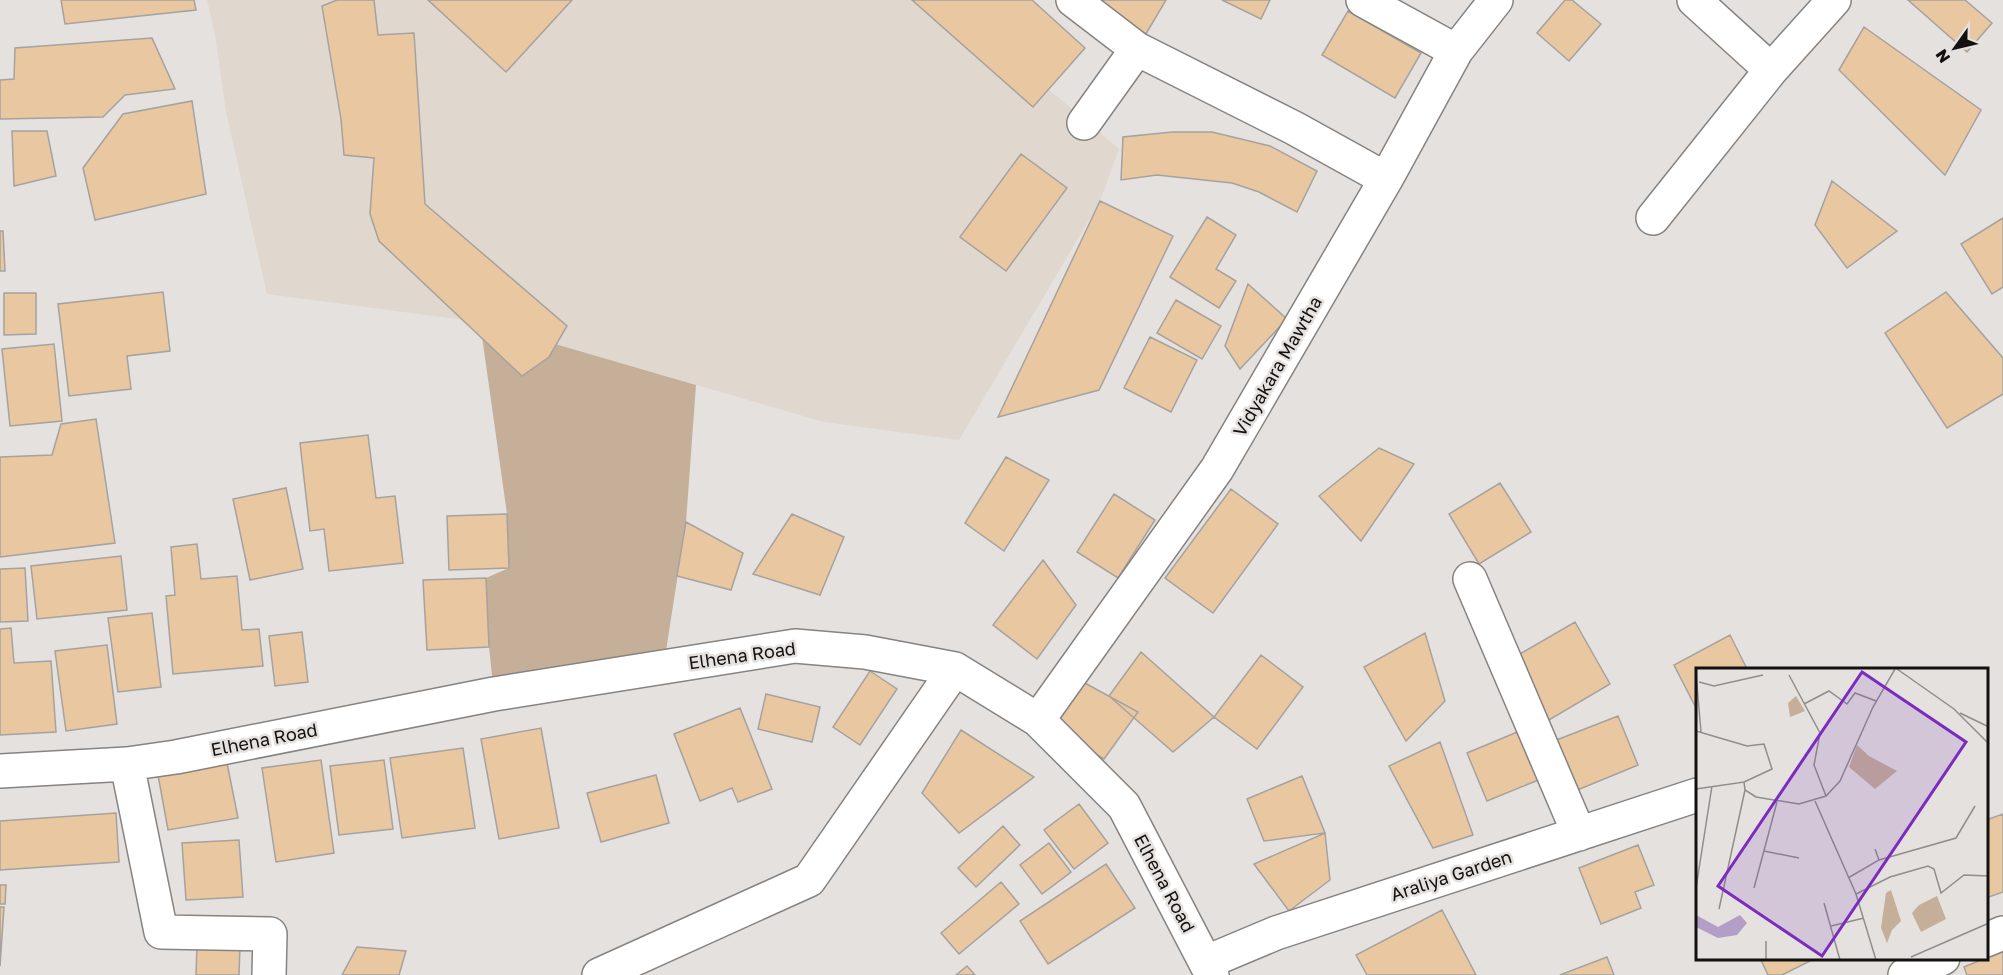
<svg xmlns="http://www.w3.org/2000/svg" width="2003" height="975" font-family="'Golos Text',sans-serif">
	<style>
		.built { fill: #e0d7ce }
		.green { fill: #c5af98 }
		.building { fill: #e9c7a1; stroke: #a5a29f; stroke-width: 1.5 }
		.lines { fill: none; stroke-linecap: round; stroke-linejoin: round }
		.minor-casing { stroke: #868380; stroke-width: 36 }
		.minor { stroke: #fff; stroke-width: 33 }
		.labels { text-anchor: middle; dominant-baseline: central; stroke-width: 5; stroke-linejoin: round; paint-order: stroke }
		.street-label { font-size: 18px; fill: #121110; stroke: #e4e1de }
		.inset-road { fill: none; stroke: #908e8c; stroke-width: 1.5 }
		.view { fill: #7b2cbf; fill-opacity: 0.15; stroke: #7b2cbf; stroke-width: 3 }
		.inset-edge { fill: none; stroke: #121110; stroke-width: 3 }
	</style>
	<rect width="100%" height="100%" fill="#e4e1de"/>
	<path class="built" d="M207 0H943L1119 149 1100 201 959 440 824 422 480 322 267 294 226 112 215 34Z"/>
	<path class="green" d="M480 322 696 385 686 522 666 651 494 694 489 647 486 578 509 568 507 514Z"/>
	<path class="building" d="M61 0H194L196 10 65 24Z
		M337 0H374L378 35 414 33 425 204 567 326 549 357 522 376 379 241 370 214 374 158 344 155 341 119 322 6Z
		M428 0H572L506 72Z
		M912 0H1032L1085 48 1033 107Z
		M1079 0H1166L1137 49Z
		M1222 0H1270L1261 19Z
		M1565 0H1572L1601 24 1569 61 1537 33Z
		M1908 0H1965L1992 23 1967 52Z
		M1348 11 1421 53 1395 98 1322 55Z
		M1864 27 1981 110 1945 175 1839 70Z
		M152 38 175 89 125 95 103 117 0 119V80L14 79 15 48Z
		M192 101 206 194 95 220 83 168 123 114Z
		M12 131H47L56 176 14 186Z
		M1172 132H1212L1270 146 1317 171 1297 212 1259 192 1232 183 1157 175 1121 180 1123 137Z
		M1021 154 1067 188 1006 271 960 237Z
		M1832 181 1897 231 1847 268 1815 225Z
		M1100 201 1173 236 1099 390 998 417Z
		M1207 217 1236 235 1216 269 1236 281 1219 308 1170 277Z
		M2003 218V287L1992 294 1961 244Z
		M0 231H3L5 271H0Z
		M1248 284 1287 319 1240 369 1225 346Z
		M163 292 170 351 127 356 131 389 69 396 58 304Z
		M1946 292 2003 358V394L1947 428 1885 333Z
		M4 293H36V334L4 335Z
		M1176 300 1221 326 1202 359 1157 333Z
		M1150 337 1197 360 1171 412 1124 388Z
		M54 344 62 421 10 426 2 349Z
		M96 419 115 543 0 557V457L52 455 61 424Z
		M368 435 376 498 395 496 403 563 329 571 324 529 310 531 300 443Z
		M1379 448 1414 464 1361 541 1319 496Z
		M1006 457 1049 480 1004 551 965 523Z
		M1500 483 1531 532 1479 564 1449 514Z
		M286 488 303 569 250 580 233 499Z
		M1231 489 1278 524 1213 613 1165 578Z
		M1114 494 1155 520 1118 578 1077 552Z
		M507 514 509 568 449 570 447 516Z
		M792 514 844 537 820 595 753 574Z
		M686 522 743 553 731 590 677 576Z
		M197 544 201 579 237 576 242 630 259 629 263 666 173 674 166 596 175 595 171 547Z
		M121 556 127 610 37 619 31 566Z
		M1043 560 1076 605 1037 659 993 625Z
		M25 568 28 621 0 622V569Z
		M486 578 489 647 427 650 423 580Z
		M152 613 161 687 118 692 108 618Z
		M1575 622 1610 684 1549 720 1513 658Z
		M11 628 14 663 51 661 56 732 0 735V629Z
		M302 632 308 682 275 686 269 636Z
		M1425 633 1445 701 1406 741 1364 667Z
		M1730 635 1747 669H1697V710L1674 665Z
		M107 645 117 724 66 731 55 651Z
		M1141 652 1214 717 1173 752 1109 696Z
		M1261 655 1303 687 1257 749 1214 717Z
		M870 671 897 689 860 745 833 727Z
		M1083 682 1138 712 1104 759 1052 729Z
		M766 694 820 707 812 742 758 729Z
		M740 708 772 789 738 802 732 788 700 801 674 734Z
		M1618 716 1638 765 1575 791 1554 741Z
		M541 728 559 828 499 839 481 739Z
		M1527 728 1548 776 1487 801 1467 753Z
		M961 730 1034 777 959 833 922 793Z
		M1440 742 1473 835 1433 848 1389 766Z
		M463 748 475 828 402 838 390 758Z
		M321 760 334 853 276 862 262 768Z
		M384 760 393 829 339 835 330 766Z
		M227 763 238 818 168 830 158 775Z
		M656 775 669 823 601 842 587 793Z
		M1302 776 1325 833 1264 841 1247 799Z
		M1079 804 1108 843 1074 869 1044 830Z
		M116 813 119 862 0 870V821Z
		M2003 814V892L1986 898V820Z
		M1003 826 1020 845 976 887 958 868Z
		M1325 833 1330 880 1289 911 1254 864Z
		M239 840 243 897 186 900 182 843Z
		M1049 843 1071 872 1042 894 1020 865Z
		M1638 845 1654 885 1635 892 1641 908 1601 924 1579 868Z
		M1106 864 1135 908 1048 964 1020 921Z
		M1001 882 1019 904 959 954 941 933Z
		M0 885H6L5 904H0Z
		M0 907H4L0 966Z
		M1442 910 1476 975H1367L1356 955Z
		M197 944 240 946 239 975H196Z
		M357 947 406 951 399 975H342Z
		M2003 951V975H1967L1964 967Z
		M1607 957 1614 975H1560Z
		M1760 958H1816L1782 975H1768Z
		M967 966 975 975H956Z"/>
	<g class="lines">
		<g class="minor-casing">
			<path id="minor" d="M1073 0 1137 49
				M1363 0 1456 51
				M1694 0 1771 70
				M1084 123 1137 49 1294 128 1386 179
				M1653 218 1771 70 1834 0
				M1470 579 1579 834
				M1038 720 1217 469 1386 179 1456 51 1496 0
				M127 764 161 932 270 934 269 975
				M0 771 127 764 176 757 494 694 795 646 865 652 955 669 1038 720 1124 806 1212 975
				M1986 940 2003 933
				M1207 962 1276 933 1697 795
				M599 975 809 880 955 669
				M1905 975 1943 958"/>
		</g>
		<use href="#minor" class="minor"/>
	</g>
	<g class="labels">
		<g class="street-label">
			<text transform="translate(1277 366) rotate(-60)">Vidyakara Mawtha</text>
			<text transform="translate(742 655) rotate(-8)">Elhena Road</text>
			<text transform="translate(264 739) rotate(-11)">Elhena Road</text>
			<text transform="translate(1451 875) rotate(-18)">Araliya Garden</text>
			<text transform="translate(1165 883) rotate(62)">Elhena Road</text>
		</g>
	</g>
	<g transform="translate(1696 668)">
		<rect width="292" height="292" fill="#e4e1de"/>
		<path d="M100 28 109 43 94 49 92 35ZM161 77 173 88 201 103 179 121 153 99ZM195 222 205 253 196 262 191 275 185 260 190 225ZM241 228 250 251 225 264 216 245 223 237Z" fill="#c5af98"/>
		<path d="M44 247 51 255 41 267 22 270 0 259V247L22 259Z" fill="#b29ec7"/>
		<path class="inset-road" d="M201 1 258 41 293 76M0 6 5 64M93 7 124 65 118 97 130 128M3 14 18 18 67 7M108 36 133 23 151 36 159 25 180 33M264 45 293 59M0 63 51 78 68 76 76 101 48 114M0 121 48 114 49 122 60 129 103 136 130 128 144 113 177 39 199 1M119 133 160 226 180 292M68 183 103 190M183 192 260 170 279 138M152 210 183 192 179 181M0 220 16 118M58 220 81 134M160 226 194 209 232 198 238 201 245 225 268 207 293 208M128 235 144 292M23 241 49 122M135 258 168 250M70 273V292M215 289 293 255"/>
		<path class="view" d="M166 4 270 74 126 288 22 218Z"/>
		<rect width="292" height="292" class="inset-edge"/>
	</g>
	<g transform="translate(1955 48) rotate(236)" stroke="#e4e1de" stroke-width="4.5" paint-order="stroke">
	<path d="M0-4.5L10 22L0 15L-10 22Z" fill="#121110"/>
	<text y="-9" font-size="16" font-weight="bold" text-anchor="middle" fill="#121110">N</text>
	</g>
</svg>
